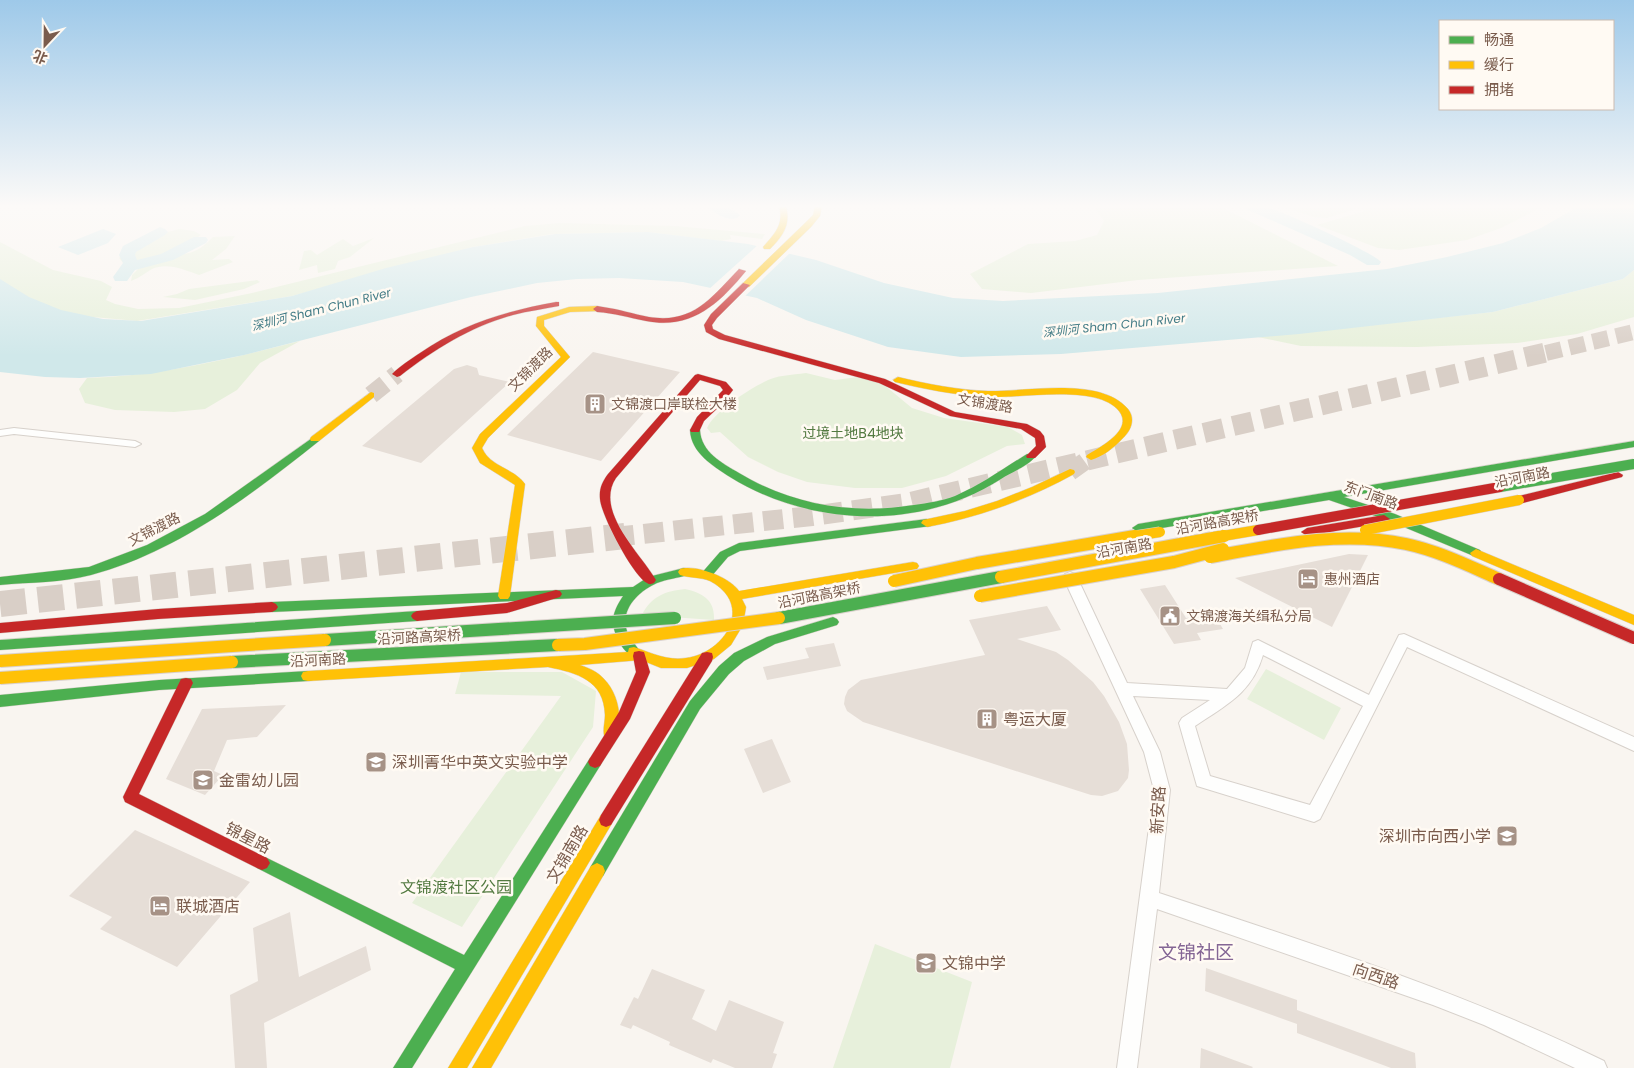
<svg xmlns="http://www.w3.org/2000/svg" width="1634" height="1068" font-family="Poppins,'Noto Sans SC',sans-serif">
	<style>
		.green { fill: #e7f0db }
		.water { fill: #d0e8ea }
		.pier { fill: #f9f5f0 }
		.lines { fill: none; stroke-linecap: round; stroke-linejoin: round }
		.river { fill: #d0e8ea; fill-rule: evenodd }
		.building { fill: #e6ded7 }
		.primary-tunnel { stroke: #d9cfc7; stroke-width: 18; stroke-dasharray: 18 9; stroke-linecap: butt }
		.highway-tunnel-far2 { stroke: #d9cfc7; stroke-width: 16; stroke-dasharray: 16 8; stroke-linecap: butt }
		.highway-tunnel-far1 { stroke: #d9cfc7; stroke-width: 20; stroke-dasharray: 20 10; stroke-linecap: butt }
		.highway-tunnel { stroke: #d9cfc7; stroke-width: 26; stroke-dasharray: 26 12; stroke-linecap: butt }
		.street-casing { stroke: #d7d1cb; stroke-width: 2 }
		.fast-casing { stroke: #d9d2cb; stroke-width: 1 }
		.slow-casing { stroke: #d9d2cb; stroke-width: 1 }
		.jam-casing { stroke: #d9d2cb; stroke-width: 1 }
		.street { fill: #fefefd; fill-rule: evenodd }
		.fast { fill: #4caf50; fill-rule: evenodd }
		.slow { fill: #ffc107; fill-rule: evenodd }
		.jam { fill: #c62828; fill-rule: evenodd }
		.fast-bridge-far1-casing { stroke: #dad1cc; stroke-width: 11; stroke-linecap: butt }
		.fast-bridge-casing { stroke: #dad1cc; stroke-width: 14; stroke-linecap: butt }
		.slow-bridge-far1-casing { stroke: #dad1cc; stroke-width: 11; stroke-linecap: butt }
		.slow-bridge-casing { stroke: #dad1cc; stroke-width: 14; stroke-linecap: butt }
		.jam-bridge-far1-casing { stroke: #dad1cc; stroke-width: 11; stroke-linecap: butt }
		.jam-bridge-casing { stroke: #dad1cc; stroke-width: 14; stroke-linecap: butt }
		.fast-bridge-far1 { stroke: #4caf50; stroke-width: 10 }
		.fast-bridge { stroke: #4caf50; stroke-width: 12 }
		.slow-bridge-far1 { stroke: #ffc107; stroke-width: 10 }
		.slow-bridge { stroke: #ffc107; stroke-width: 12 }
		.jam-bridge-far1 { stroke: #c62828; stroke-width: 10 }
		.jam-bridge { stroke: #c62828; stroke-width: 12 }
		.labels { text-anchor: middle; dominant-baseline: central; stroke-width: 5; stroke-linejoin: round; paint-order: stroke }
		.far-water-label { font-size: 12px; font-style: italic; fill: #437c86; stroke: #fffaf3 }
		.street-label { font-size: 14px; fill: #7a5c4d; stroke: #fffaf3 }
		.poi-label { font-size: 14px; fill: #7a5c4d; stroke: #fffaf3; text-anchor: start }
		.park-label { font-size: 14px; fill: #537a41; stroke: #fffaf3 }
		.near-poi-label { font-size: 16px; fill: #7a5c4d; stroke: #fffaf3; text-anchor: start }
		.near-street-label { font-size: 16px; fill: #7a5c4d; stroke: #fffaf3 }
		.near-park-label { font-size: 16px; fill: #537a41; stroke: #fffaf3 }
		.near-quarter-label { font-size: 19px; fill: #846695; stroke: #fffaf3 }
	</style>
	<rect width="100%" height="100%" fill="#f9f5f0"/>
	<path class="green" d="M1093 206H1219L1338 266 1138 280 1031 293 982 289 970 274 1028 244 1075 241 1097 235 1104 221Z
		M1281 206H1348L1355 209 1327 218 1314 217Z
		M1356 206H1544L1501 228 1467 240 1399 250 1378 248 1317 225 1365 211Z
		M560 223 675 226 765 234 762 239 730 235 731 239 721 241 648 232 552 234 473 247 292 296 137 321 71 315 31 301 0 282V242L53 270 101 281 112 287 106 300 115 304 138 309 179 308 252 293 525 226Z
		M179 229 194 231 201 235 176 251 179 254C194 254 202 248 213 237L235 236 226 249 212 260 229 259 233 262 199 275C185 270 167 262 152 269 145 273 139 278 131 281L132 275 138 269 125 265 119 258 168 232Z
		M374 238 350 257 338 261 335 269 318 273 317 265 299 270 304 251 311 250 317 255 343 239 353 246Z
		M1634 270V317L1577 334 1517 343 1417 347 1301 346 1258 337 1493 312 1623 279Z
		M257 280 260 282 244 289 195 300 163 297 177 294 189 289Z
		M300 341 260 363 237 390 205 409 174 412 115 410 85 403 79 389 87 378C159 376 230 359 300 341Z
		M806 373 835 380 858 377 883 384 912 408 944 418 1008 427 1022 435 1025 444 1007 446 946 476 902 488H855L807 482 778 472 748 457 720 432 711 433 707 428C714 412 748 390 764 382 776 375 792 375 806 373Z
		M685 589C703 593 715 600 714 620L642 615C651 596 666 591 685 589Z
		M1266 669 1341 708 1324 740 1247 699Z
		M461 672H562L596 691 593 727 462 927 412 903 561 696 455 694Z
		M875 944 972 982 950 1068H833Z"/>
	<path class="water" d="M1579 206H1634V270L1623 279 1493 312 1299 334 1061 354 961 357 888 347 806 320 757 298 683 282 619 278 577 279 537 283 471 297 244 355 151 374 80 378 45 377 0 372V279L29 297 61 310 103 319 141 321 292 296 386 268 473 247 555 234 648 232 748 244 816 260 884 283 953 298 1003 301 1158 293 1387 269 1447 257 1503 243 1541 228Z
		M103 229 116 234 108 243 78 255 58 247Z"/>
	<path class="pier" d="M759 244 791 252 743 298 708 290Z"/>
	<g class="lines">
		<path class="river" d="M708 206H726L740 215 737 218C728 221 714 214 708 206Z
			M1244 206C1250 206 1257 205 1263 206 1276 208 1376 254 1381 262L1379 265H1367L1350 255 1246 209Z
			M160 227 165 229 168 232 165 235 136 252 135 255 137 260 161 254 194 237H206L208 240 206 243 173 260 135 270 127 281H115L113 277 123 263 119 255 123 246Z"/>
	</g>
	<path class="building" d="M593 352 680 372 601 461 507 435Z
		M467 365 477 368 479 375 510 382 421 463 362 446 454 369Z
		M1349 554 1368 555 1332 627 1235 578Z
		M1165 585 1186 618 1214 614 1223 629 1197 633 1201 640 1174 644 1140 589Z
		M1047 606 1061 630 1017 639 1056 652 1068 660 1093 682 1104 696 1119 722 1127 744 1129 770 1128 778 1118 791 1102 796 1091 795 863 722 847 711 844 704 845 697 848 690 861 680 985 655 969 620Z
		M834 643 841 666 767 680 763 667 809 658 805 648Z
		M286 705 257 737 227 740 214 771 223 775 205 795 166 779 202 709Z
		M772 739 791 782 763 793 744 749Z
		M135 830 250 882 177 967 100 929 112 917 69 896Z
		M290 912 299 977 366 946 371 970 264 1023 267 1068H235L230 995 258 981 253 928Z
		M1206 968 1297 1000V1010L1415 1053 1416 1068H1391L1297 1033V1024L1205 991Z
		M652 969 705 990 692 1019 716 1031 729 1000 784 1022 773 1053 777 1054 772 1068H735L713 1059 711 1063 669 1045 670 1042 633 1025 631 1029 620 1025 634 997 638 999Z
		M1201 1048 1253 1067 1252 1068H1200Z"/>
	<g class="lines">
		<path class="primary-tunnel" d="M371 395 397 374
			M1070 472 1091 457"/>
		<path class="highway-tunnel-far2" d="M1546 353 1634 332"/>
		<path class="highway-tunnel-far1" d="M614 537 812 516 906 503 1552 351"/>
		<path class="highway-tunnel" d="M0 604 625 536"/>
		<g class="street-casing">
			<path id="street" d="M14 428 135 441 141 444 135 447 14 434 0 436V430Z
				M1070 572 1075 574 1077 577 1127 683 1227 689 1245 668 1253 642 1258 640 1369 695 1399 635 1404 634 1634 737V751L1407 647 1320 819 1314 822 1197 786 1179 723 1182 718 1210 700 1133 696 1160 752 1170 790 1159 893C1310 943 1461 991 1604 1061L1607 1068H1575L1484 1025 1433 1005 1157 909 1137 1068H1117L1154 790 1144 752 1063 577 1065 574ZM1263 655 1363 706 1310 805 1210 776 1195 726C1226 705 1252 693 1263 655Z"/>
		</g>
		<g class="fast-casing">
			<path id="fast" d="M695 427 700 430C701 452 722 463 739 473 792 505 853 515 914 505 928 503 942 501 955 496 981 485 1004 468 1027 454H1035L1036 456C1028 466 1012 472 1001 479 920 531 811 527 730 477 713 466 691 453 690 430Z
				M315 436 320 439 319 441C250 496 177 552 91 575 61 583 30 582 0 585V577L89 567 147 545 205 514Z
				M1634 441V447L1344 497 1395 514 1480 550 1482 553 1476 557 1387 520 1329 500 1138 532 1132 528 1138 524Z
				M927 519 933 523 931 526 740 551 728 557 710 578H702L700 575 720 552 739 543Z
				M684 568 688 569 690 572 688 575C678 578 667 579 657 583 637 592 617 612 629 636 632 641 637 646 640 652L639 656C625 660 613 633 613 622 613 612 618 604 623 596L272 612 268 610 266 607 268 604 272 602 633 587 648 577Z
				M417 611 421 613 423 616 421 619 417 621 0 650V640Z
				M833 617 837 619 839 622 837 625 775 644 744 661 729 674 700 709 603 876 597 879 591 876 589 871 591 866 690 701 719 666 734 653 767 637Z
				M308 671 313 672 315 676 313 680 308 681 159 690 0 707V695L159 680Z
				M595 756 600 758 602 762 600 766 412 1068H393L455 969 257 868 254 863 257 858 262 856 267 858 464 955 590 758Z"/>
		</g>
		<g class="slow-casing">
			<path id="slow" d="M779 206H786C791 225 783 236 770 249H764L763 247C775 233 784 225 779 206Z
				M815 206H822L820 216 811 227 749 287H743V283L805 223 813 215Z
				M597 306 600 307V311L570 312 544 320V326L570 357 488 438 482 448C490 467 514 468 525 484L510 596 508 599H500L498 596 515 485 480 463 472 448 480 434 561 357 536 326 537 317 569 307Z
				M898 377C927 384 958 390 988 391 1027 392 1100 376 1128 409 1136 419 1131 431 1122 439 1115 447 1102 457 1091 460L1086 457 1087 455C1100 447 1134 430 1119 411 1097 383 1019 399 986 397 955 395 924 389 895 382L893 380Z
				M371 392 374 393V397L319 441H311L310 439 311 437Z
				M1070 469 1074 470 1075 472 1074 474C1027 500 979 517 927 527L921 523 923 520 965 511 997 501 1032 487Z
				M1476 549 1634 615V625L1472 556 1470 553Z
				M913 562 917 563 919 566 917 569 742 599 746 607 743 625 731 645 714 659 687 668H661L641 660 580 665C589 668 598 672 604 679 618 693 624 720 615 738L610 740 605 738C602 731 605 723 605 715 604 680 577 673 548 667L308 681 303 680 301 676 303 672 308 671 628 652 629 648 634 647C652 653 667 661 686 658 725 653 755 605 710 581 701 577 689 578 680 575L678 572 680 569C695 564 730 577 739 591Z
				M606 813 611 815 613 820 611 825 467 1068H448L601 815Z
				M597 863 603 866 605 871 603 876 491 1068H472L591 866Z"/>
		</g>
		<g class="jam-casing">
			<path id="jam" d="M739 269 746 271C719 304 691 330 646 321 630 318 614 313 597 312L593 309 597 306 603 307C619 309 633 314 649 317 693 324 711 298 739 269Z
				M743 283 750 285 717 318 712 325 713 329 725 335 885 379 955 412 1027 424 1040 431 1044 436 1046 447 1035 458H1027L1026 456 1036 446 1035 438 1021 429 950 416 879 383 719 339 706 332 704 325 711 314Z
				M556 302H559V306C544 309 528 311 513 315 470 327 435 349 400 376L397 377 392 374C400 366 411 359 420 353 462 324 506 311 556 302Z
				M698 374 726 382 733 390 723 403 704 421 699 432H691L690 430 697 417 723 390 720 386 700 380 616 478C594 511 641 554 656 580L654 583C651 584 650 585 647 583 633 576 601 515 600 499 599 489 602 482 608 474L695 375Z
				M1618 472 1623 475 1622 477 1519 504 1514 500 1519 496Z
				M1384 515 1390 519 1388 522 1307 536 1301 532 1307 528Z
				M556 590 560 591 562 594 560 597 507 613 417 621 413 619 411 616 413 613 417 611 507 603Z
				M272 602 276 604 278 607 276 610 272 612 158 619 0 633V623L158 609Z
				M639 651 644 652 650 672 630 719 600 766 595 768 590 766 588 762 590 758 619 712 636 672 633 656 634 652Z
				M707 652 712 653 713 657 712 661 611 825 606 827 601 825 599 820 601 815 702 653Z
				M186 678 191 679 193 683 139 794 267 858 270 863 267 868 262 870 257 868 125 802 123 797 181 679Z"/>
		</g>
		<use href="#street" class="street"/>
		<use href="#fast" class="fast"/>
		<use href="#slow" class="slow"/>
		<use href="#jam" class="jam"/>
		<g class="fast-bridge-far1-casing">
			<path id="fast-bridge-far1" d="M1500 487 1634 464"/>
		</g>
		<g class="fast-bridge-casing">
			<path id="fast-bridge" d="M779 618 1001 577
				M325 640 675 618
				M232 662 558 645"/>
		</g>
		<g class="slow-bridge-far1-casing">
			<path id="slow-bridge-far1" d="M1365 530 1519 500
				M1128 537 1160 532
				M1217 537 1258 530"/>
		</g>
		<g class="slow-bridge-casing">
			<path id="slow-bridge" d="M1210 557C1275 545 1341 530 1406 544 1439 551 1469 566 1499 579
				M1001 577 1224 536
				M894 581 977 563 1135 536
				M980 596 1174 562 1223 549
				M558 645 585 644 779 618
				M0 661 325 640
				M0 678 232 662"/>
		</g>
		<g class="jam-bridge-far1-casing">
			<path id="jam-bridge-far1" d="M1258 530 1500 487"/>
		</g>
		<g class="jam-bridge-casing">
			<path id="jam-bridge" d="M1499 579 1634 638"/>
		</g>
		<use href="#fast-bridge-far1" class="fast-bridge-far1"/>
		<use href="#fast-bridge" class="fast-bridge"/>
		<use href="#slow-bridge-far1" class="slow-bridge-far1"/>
		<use href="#slow-bridge" class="slow-bridge"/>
		<use href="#jam-bridge-far1" class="jam-bridge-far1"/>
		<use href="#jam-bridge" class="jam-bridge"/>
	</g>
	<linearGradient id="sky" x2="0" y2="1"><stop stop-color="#9ec9e9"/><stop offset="0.58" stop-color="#fcfaf8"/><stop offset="1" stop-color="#fcfaf8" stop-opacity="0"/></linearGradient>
	<rect width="1634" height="356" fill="url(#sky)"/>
	<defs>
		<g id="building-square" transform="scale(1.125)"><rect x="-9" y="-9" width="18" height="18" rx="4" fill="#a69286" stroke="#fffaf3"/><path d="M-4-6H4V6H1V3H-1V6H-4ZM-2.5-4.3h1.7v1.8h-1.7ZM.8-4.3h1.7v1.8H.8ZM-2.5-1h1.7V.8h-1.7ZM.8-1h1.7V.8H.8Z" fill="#fff"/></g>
		<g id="hotel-square" transform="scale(1.125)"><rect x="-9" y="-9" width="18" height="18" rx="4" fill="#a69286" stroke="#fffaf3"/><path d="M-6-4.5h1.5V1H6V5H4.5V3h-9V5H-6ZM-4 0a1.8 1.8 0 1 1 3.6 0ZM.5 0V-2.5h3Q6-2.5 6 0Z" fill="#fff"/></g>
		<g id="civic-square" transform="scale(1.125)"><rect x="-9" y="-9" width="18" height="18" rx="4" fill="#a69286" stroke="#fffaf3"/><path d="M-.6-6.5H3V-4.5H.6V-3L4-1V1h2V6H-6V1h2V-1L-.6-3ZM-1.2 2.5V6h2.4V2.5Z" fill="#fff"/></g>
		<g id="school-square" transform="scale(1.125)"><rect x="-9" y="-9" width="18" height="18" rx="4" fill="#a69286" stroke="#fffaf3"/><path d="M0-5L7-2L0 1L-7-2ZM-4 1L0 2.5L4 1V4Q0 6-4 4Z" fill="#fff"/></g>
	</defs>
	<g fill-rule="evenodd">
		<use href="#building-square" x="595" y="404"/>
		<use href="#hotel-square" x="1308" y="579"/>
		<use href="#civic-square" x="1170" y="616"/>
		<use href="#building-square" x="987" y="719"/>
		<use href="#school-square" x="376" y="762"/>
		<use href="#school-square" x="203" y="780"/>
		<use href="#school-square" x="1507" y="836"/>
		<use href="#hotel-square" x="160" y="906"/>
		<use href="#school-square" x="926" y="963"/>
	</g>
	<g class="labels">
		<g class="far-water-label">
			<text transform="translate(321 309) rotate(-14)">深圳河 Sham Chun River</text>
			<text transform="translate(1114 325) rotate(-6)">深圳河 Sham Chun River</text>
		</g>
		<g class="street-label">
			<text transform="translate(530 369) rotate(-45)">文锦渡路</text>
			<text transform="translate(985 403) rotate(9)">文锦渡路</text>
			<text transform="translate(1522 477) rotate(-11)">沿河南路</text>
			<text transform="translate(1371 495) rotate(20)">东门南路</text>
			<text transform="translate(1217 522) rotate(-10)">沿河路高架桥</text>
			<text transform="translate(154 529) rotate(-27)">文锦渡路</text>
			<text transform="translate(1124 548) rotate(-10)">沿河南路</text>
			<text transform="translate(819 595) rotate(-11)">沿河路高架桥</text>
			<text transform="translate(419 637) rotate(-3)">沿河路高架桥</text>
			<text transform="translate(318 660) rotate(-3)">沿河南路</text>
		</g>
		<g class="poi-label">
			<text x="611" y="404">文锦渡口岸联检大楼</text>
			<text x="1324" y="579">惠州酒店</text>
			<text x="1186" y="616">文锦渡海关缉私分局</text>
		</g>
		<g class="park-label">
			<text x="853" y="433">过境土地B4地块</text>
		</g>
		<g class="near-poi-label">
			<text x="1003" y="719">粤运大厦</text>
			<text x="392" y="762">深圳菁华中英文实验中学</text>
			<text x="219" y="780">金雷幼儿园</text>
			<text x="1491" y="836" text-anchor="end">深圳市向西小学</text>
			<text x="176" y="906">联城酒店</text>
			<text x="942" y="963">文锦中学</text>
		</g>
		<g class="near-street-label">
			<text transform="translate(1158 810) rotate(-87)">新安路</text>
			<text transform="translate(248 838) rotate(27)">锦星路</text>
			<text transform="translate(567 854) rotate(-59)">文锦南路</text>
			<text transform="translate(1376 976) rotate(19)">向西路</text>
		</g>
		<g class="near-park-label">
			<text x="456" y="887">文锦渡社区公园</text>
		</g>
		<g class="near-quarter-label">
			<text x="1196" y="952">文锦社区</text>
		</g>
	</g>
	<rect x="1439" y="20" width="175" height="90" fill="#fffaf3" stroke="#cabbb1"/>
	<rect x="1449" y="36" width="25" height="8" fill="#4caf50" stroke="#cabbb1"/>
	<text x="1484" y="45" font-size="15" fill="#7a5c4d">畅通</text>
	<rect x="1449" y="61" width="25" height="8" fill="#ffc107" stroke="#cabbb1"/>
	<text x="1484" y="70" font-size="15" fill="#7a5c4d">缓行</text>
	<rect x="1449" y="86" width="25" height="8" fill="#c62828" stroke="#cabbb1"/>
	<text x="1484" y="95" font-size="15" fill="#7a5c4d">拥堵</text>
	<g transform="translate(45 45) rotate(202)" stroke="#fffaf3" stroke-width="4" paint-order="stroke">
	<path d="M0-4L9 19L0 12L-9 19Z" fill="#7a5c4d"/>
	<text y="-8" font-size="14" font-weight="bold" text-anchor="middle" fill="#7a5c4d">北</text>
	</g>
</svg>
